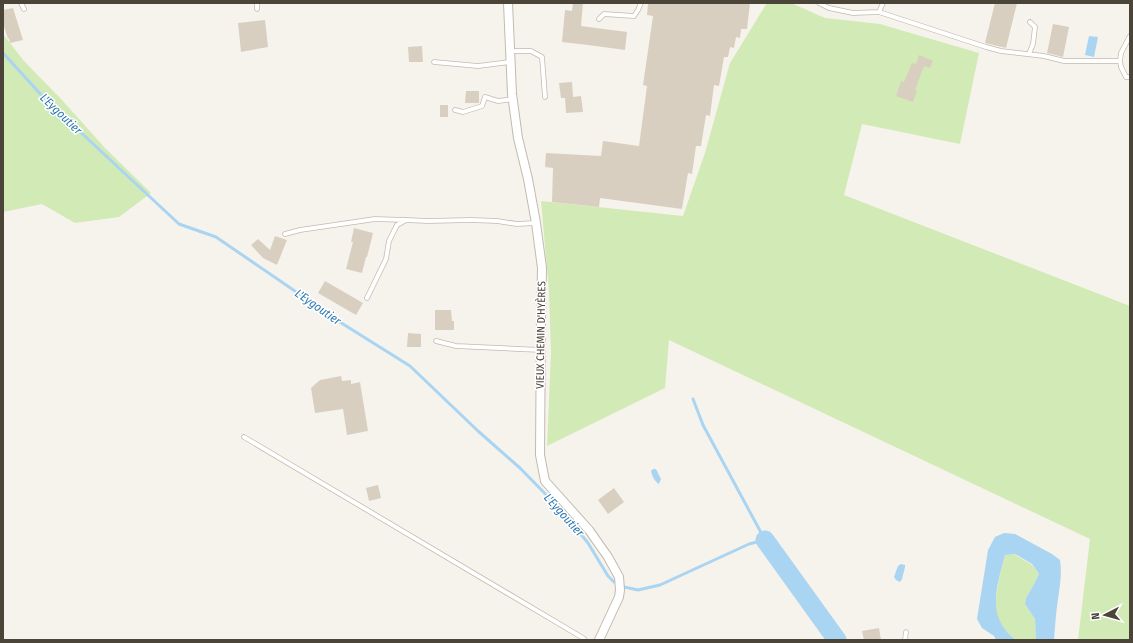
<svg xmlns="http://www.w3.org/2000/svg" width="1133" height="643" font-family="'Fira Sans Condensed',sans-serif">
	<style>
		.green { fill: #d2eab5 }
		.water { fill: #a9d4f2 }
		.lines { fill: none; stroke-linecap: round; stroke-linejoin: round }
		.stream { stroke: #a9d4f2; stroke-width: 3 }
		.river { stroke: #a9d4f2; stroke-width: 19 }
		.building { fill: #d8cfc1 }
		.lane-casing { stroke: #c2bbae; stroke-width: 5.5 }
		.street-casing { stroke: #c2bbae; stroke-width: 10 }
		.lane { stroke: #fff; stroke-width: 4 }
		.street { stroke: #fff; stroke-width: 8 }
		.labels { text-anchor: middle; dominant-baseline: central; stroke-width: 3; stroke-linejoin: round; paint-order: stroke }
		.street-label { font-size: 11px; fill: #4b4439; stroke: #fff }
		.water-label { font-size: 12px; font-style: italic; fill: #2e7ab2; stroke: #fff }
	</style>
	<rect width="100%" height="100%" fill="#f6f3ec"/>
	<path class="green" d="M767 3H791L825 18 880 24 979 53 960 144 862 124 844 195 1130 306V640H1078L1090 539 669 340 665 388 547 446 551 353 549 291 541 201 683 216 705 153 730 63Z
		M3 34 24 61 61 99 105 148 151 193 119 217 75 223 42 204 3 212Z
		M1014 554 1032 565 1039 574 1033 586 1026 598 1025 604 1035 619 1036 640H1016L1011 636 1001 626 996 614 995 603 999 579 1005 555Z"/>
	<path class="water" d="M1089 36 1098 37 1094 57 1085 55Z
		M653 469H656L661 479 659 484C655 482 652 476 651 471Z
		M1004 533 1015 534 1052 554 1060 560C1062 574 1060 585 1058 599 1056 612 1055 626 1054 640H1036L1035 619 1025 604 1026 598 1033 586 1039 574 1032 564 1015 554 1005 555C997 587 985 617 1016 640H996L994 636 982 628 977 619 988 550 995 537Z
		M901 564 905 565V567L902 579 900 582 896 580 894 577 898 566Z"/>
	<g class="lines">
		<path class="stream" d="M3 53 45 99 179 224 216 237 343 324 410 366 478 431 520 468 561 510 588 543 608 576 614 582
			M624 587 638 590 660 585 749 544 765 540 703 425 693 399"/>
		<path class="river" d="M765 540 837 640"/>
	</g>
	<path class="building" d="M573 3H583L581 26 627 32 625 50 588 45 562 42 565 10 572 11Z
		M648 3H750L747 29H741L740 38 736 37 734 48 730 47 728 57H724L719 86 714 85 710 116 706 115 701 146H696L692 174 688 173 682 209 600 198 599 207 552 202 553 168 545 167 546 153 601 156 603 141 639 146 647 86 643 85 653 16 647 15Z
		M995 3H1017L1006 48 985 43Z
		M13 8 23 40 10 43 9 38 8 39 3 23V10Z
		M265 20 268 47 241 52 238 23Z
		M1053 24 1069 27 1063 57 1047 53Z
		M422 46 423 62H409L408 47Z
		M919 55 933 61 930 68 924 66 915 90 917 91 913 102 896 96 901 81 904 82 912 63 916 64Z
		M572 82 573 97 581 96 583 112 566 113 565 98H561L559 83Z
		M466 91H479V103H465Z
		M440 105H448V117H440Z
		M354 228 373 233 367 257H366L362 273 346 269 353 242H351Z
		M275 236 287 240 277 265 263 258 251 245 258 239 270 250Z
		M325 281 363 303 356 315 318 293Z
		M435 310H451L452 321H454V330H435Z
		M408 333 421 334V347H407Z
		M341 376 342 381 351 380V384L360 382 368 431 347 435 343 409 315 413 311 388 320 380Z
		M378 485 381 498 369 501 366 488Z
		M614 488 624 502 608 514 598 500Z
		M879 628 881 640H864L862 631Z"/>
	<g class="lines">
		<g class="lane-casing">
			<path id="lane" d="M21 3 24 9
				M257 3V9
				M819 3 829 8 853 13 879 12 883 3
				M879 12 986 47 1001 51 1044 56 1064 61H1120L1121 53 1130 36
				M599 19 604 14 634 16 638 10 641 3
				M510 51H531L542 57 545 97
				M1029 54 1033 44 1035 27 1030 22
				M1120 61 1121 67 1126 77H1130
				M434 62 478 66 510 62
				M455 110 463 112 482 106 485 97 498 101 513 99
				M285 234 300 230 375 219 405 220
				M367 298 386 259 389 241 397 225 406 220 428 221 471 220 497 221 517 224 536 223
				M436 341 456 346 541 350
				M244 437 583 638 585 640
				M905 640 906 632"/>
		</g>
		<g class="street-casing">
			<path id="street" d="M508 3 512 94 518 138 528 179 536 223 542 268 541 316 540 455 545 481 589 530 608 557 619 577 620 590 619 597 599 640"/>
		</g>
		<use href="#lane" class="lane"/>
		<use href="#street" class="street"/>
	</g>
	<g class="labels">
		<g class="street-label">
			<text transform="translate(541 335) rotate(-89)">VIEUX CHEMIN D'HYÈRES</text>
		</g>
		<g class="water-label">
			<text transform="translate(61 114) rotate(44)">L'Eygoutier</text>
			<text transform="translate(318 307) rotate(35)">L'Eygoutier</text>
			<text transform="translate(564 515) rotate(48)">L'Eygoutier</text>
		</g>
	</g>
	<rect width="1133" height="643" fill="none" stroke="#4b4439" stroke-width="8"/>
	<g transform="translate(1105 615) rotate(264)" stroke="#ffffff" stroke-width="3" paint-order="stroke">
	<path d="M0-3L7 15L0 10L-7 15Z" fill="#4b4439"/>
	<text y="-6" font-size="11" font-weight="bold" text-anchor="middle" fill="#4b4439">N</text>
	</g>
</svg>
